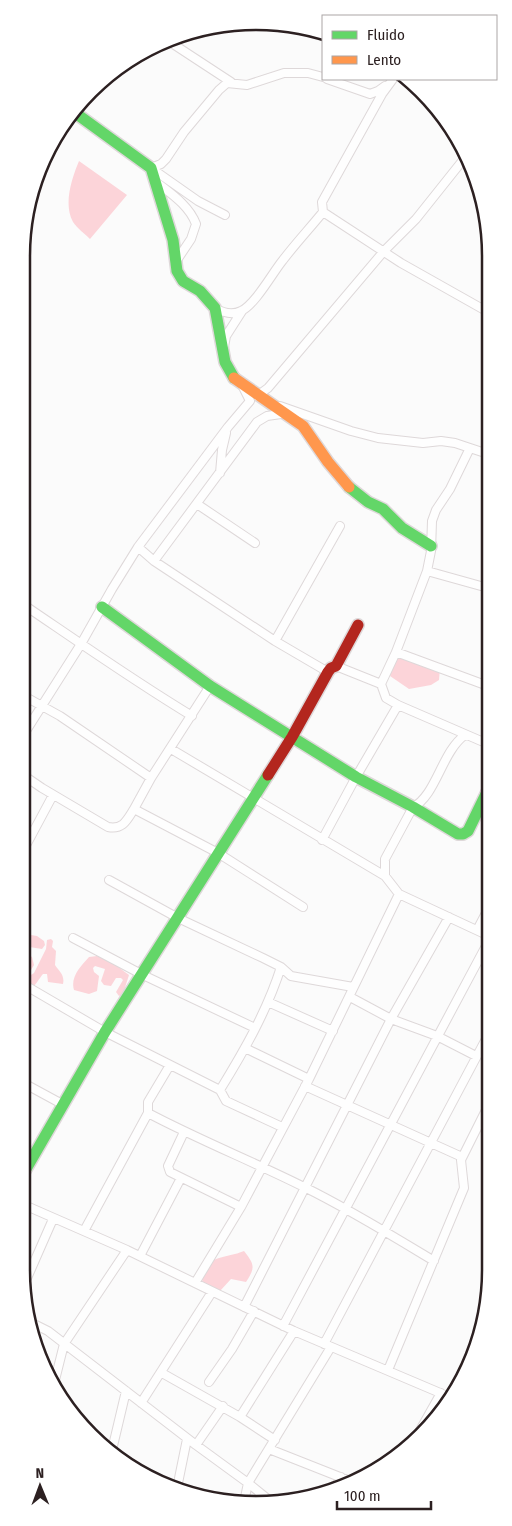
<svg xmlns="http://www.w3.org/2000/svg" width="512" height="1526" font-family="'Fira Sans Condensed',sans-serif">
	<style>
		.green { fill: #fcd4d9 }
		.lines { fill: none; stroke-linecap: round; stroke-linejoin: round }
		.street-casing { stroke: #ded8d9; stroke-width: 10 }
		.fast-casing { stroke: #ded8d9; stroke-width: 14 }
		.slow-casing { stroke: #ded8d9; stroke-width: 14 }
		.jam-casing { stroke: #ded8d9; stroke-width: 14 }
		.street { stroke: #fefefe; stroke-width: 8 }
		.fast { stroke: #63d668; stroke-width: 11 }
		.slow { stroke: #ff974d; stroke-width: 11 }
		.jam { stroke: #b3261e; stroke-width: 11 }
		.rim { fill: none; stroke: #2c2021; stroke-width: 2.5 }
	</style>
	<rect width="100%" height="100%" fill="#fbfbfb"/>
	<path class="green" d="M79 161 127 195 90 239C85 234 77 228 73 222 63 204 72 178 79 161Z
		M399 652 440 668 439 680 431 685 409 689 390 676 395 660Z
		M31 935 37 936 44 941 45 945 42 949 23 946V939L25 936Z
		M51 939 53 941 52 947 56 951 55 965C59 971 65 975 63 984L48 982 47 974H43C37 981 34 991 22 991L23 980 34 973 46 949 47 940Z
		M23 951 32 957 34 965 31 970 23 973Z
		M97 956C110 959 119 968 129 975L123 994 119 996 116 992 123 980 121 978H116L111 986 104 985 101 981 105 969 95 966 93 968 94 972 99 976 97 991 89 994 74 990C70 977 81 966 89 957Z
		M244 1251C254 1264 256 1267 246 1282L231 1279 220 1291 209 1288 202 1283C205 1253 222 1260 244 1251Z"/>
	<g class="lines">
		<g class="street-casing">
			<path id="street" d="M170 42 231 82
				M327 79 370 94 378 91 385 86
				M393 79 382 94 322 202 323 212 401 263 488 312
				M155 181C170 193 189 205 196 224L191 239 175 263
				M225 215 198 201 151 168 161 164 166 159 184 132 219 90 227 83 247 85 284 73H308L323 77
				M215 308C223 313 233 315 241 311 255 305 273 272 283 260 296 243 310 228 323 212
				M224 347 226 336 242 311
				M257 396 268 388 384 251 416 219 467 155
				M280 406 351 431 378 438 423 443 441 441 455 443 488 454
				M470 448 450 489 436 510 432 521 431 551 427 571 396 652 381 684 386 698 398 705 488 744
				M220 473 222 450 226 433
				M197 504 255 543
				M138 547 154 561 275 641 328 672
				M154 561 257 422 267 416 288 413
				M427 571 488 588
				M24 605C80 643 134 681 192 716
				M275 641 340 526
				M396 652 488 686
				M336 666 381 684
				M210 686 151 778 134 809 218 853 303 907
				M24 696 60 716 151 778
				M24 734 81 644 112 589 138 547 228 427 250 401 242 385
				M171 749 385 876 399 894 487 935
				M23 775 42 788 108 827C123 830 127 820 134 809
				M322 840 356 777 398 705
				M23 851 53 795
				M385 876V859L413 807C436 796 442 751 465 735
				M109 880 178 918 263 958 281 967 291 976 353 987
				M477 930 487 911
				M73 938 143 975 255 1028
				M281 967C267 1011 244 1051 220 1090L226 1101 282 1127
				M28 987 105 1032 220 1090
				M350 997 391 1019 437 1036 476 1056
				M268 1002 333 1031
				M245 1048 309 1079
				M27 1085 62 1104
				M305 1086 462 1157
				M148 1113C199 1140 252 1161 304 1187 349 1209 391 1235 434 1261
				M184 1132 168 1166 170 1172 241 1207
				M22 1204 127 1250 294 1331 452 1398
				M84 1231 148 1113V1102L170 1065
				M140 1256 181 1178
				M195 1283 241 1207 309 1079 399 894
				M24 1285 53 1219
				M244 1307 391 1019 449 917
				M32 1323 48 1331 196 1445 248 1483 269 1500
				M283 1326 487 944
				M324 1344 487 1037
				M388 1370 464 1188 461 1160 487 1108
				M162 1373 240 1417 275 1440
				M209 1382 232 1349 254 1311
				M54 1384 64 1344 127 1250
				M141 1403 212 1292
				M240 1417 294 1331
				M419 1432 441 1393
				M196 1445 223 1406
				M269 1449 350 1481
				M112 1450 126 1391
				M177 1488 187 1439
				M334 1489 341 1477
				M244 1502 248 1483 331 1347"/>
		</g>
		<g class="fast-casing">
			<path id="fast" d="M74 112 151 168 173 240 177 271 183 281 200 291 215 308 225 362 234 378
				M349 487 368 502 383 509 402 528 431 546
				M102 607 210 686 356 777 413 807 458 834H463L468 831 487 792
				M22 1176 105 1032 268 775"/>
		</g>
		<g class="slow-casing">
			<path id="slow" d="M234 378 303 426 328 462 349 487"/>
		</g>
		<g class="jam-casing">
			<path id="jam" d="M268 775 292 737 328 672 331 668 336 666 358 625"/>
		</g>
		<use href="#street" class="street"/>
		<use href="#fast" class="fast"/>
		<use href="#slow" class="slow"/>
		<use href="#jam" class="jam"/>
	</g>
	<path d="M0 0H512V1526H0ZM256 30H256A226 226 0 0 1 482 256V1270A226 226 0 0 1 256 1496H256A226 226 0 0 1 30 1270V256A226 226 0 0 1 256 30Z" fill="#fff" fill-rule="evenodd"/>
	<path class="rim" d="M256 30H256A226 226 0 0 1 482 256V1270A226 226 0 0 1 256 1496H256A226 226 0 0 1 30 1270V256A226 226 0 0 1 256 30Z"/>
	<rect x="322" y="15" width="175" height="65" fill="#ffffff" stroke="#aba6a6"/>
	<rect x="332" y="31" width="25" height="8" fill="#63d668" stroke="#aba6a6"/>
	<text x="367" y="40" font-size="15" fill="#2c2021">Fluido</text>
	<rect x="332" y="56" width="25" height="8" fill="#ff974d" stroke="#aba6a6"/>
	<text x="367" y="65" font-size="15" fill="#2c2021">Lento</text>
	<g transform="translate(40 1486) rotate(359)" stroke="#ffffff" stroke-width="4" paint-order="stroke">
	<path d="M0-4L9 19L0 12L-9 19Z" fill="#2c2021"/>
	<text y="-8" font-size="14" font-weight="bold" text-anchor="middle" fill="#2c2021">N</text>
	</g>
	<path d="M337 1501v8h94v-8" fill="none" stroke="#2c2021" stroke-width="2.5"/>
	<text x="344" y="1501" font-size="15" fill="#2c2021" stroke="#ffffff" stroke-width="4" paint-order="stroke">100 m</text>
</svg>
